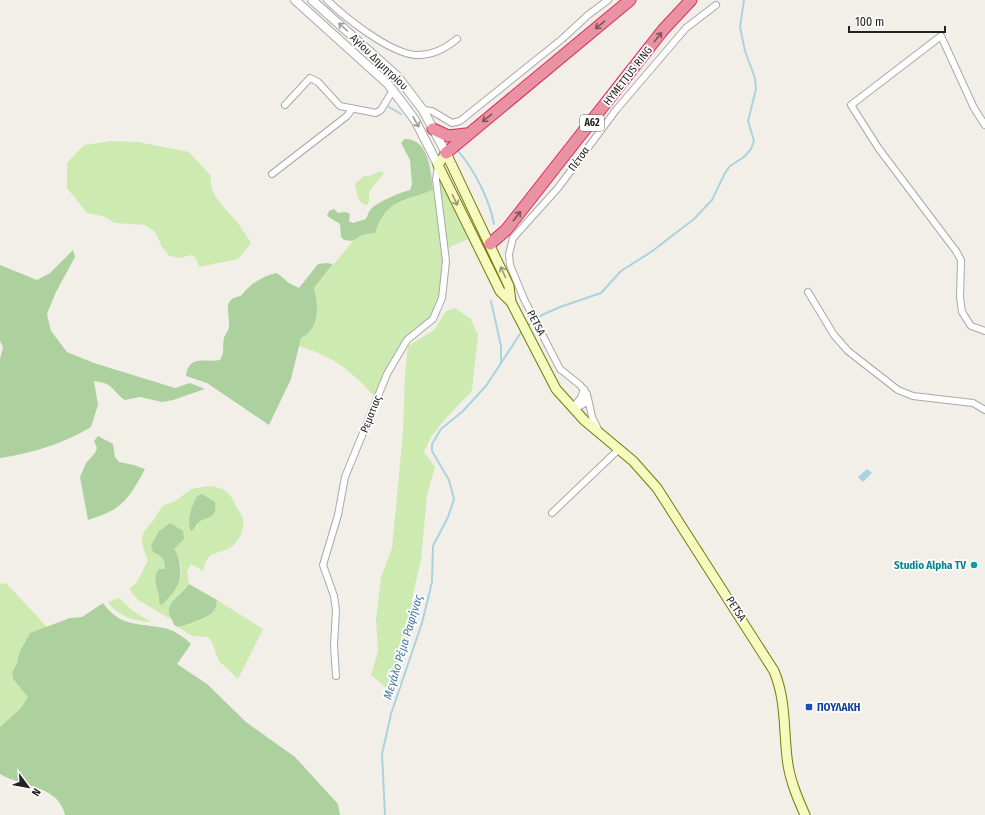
<svg xmlns="http://www.w3.org/2000/svg" width="985" height="815" font-family="'Fira Sans Condensed',sans-serif">
	<style>
		.grass { fill: #cdebb0; fill-rule: evenodd }
		.forest { fill: #add19e }
		.water { fill: #aad3df }
		.lines { fill: none; stroke-linecap: round; stroke-linejoin: round }
		.stream { stroke: #aad3df; stroke-width: 2 }
		.minor-casing { stroke: #a9a9a9; stroke-width: 8 }
		.tertiary-casing { stroke: #a9a9a9; stroke-width: 10 }
		.secondary-casing { stroke: #707d05; stroke-width: 11 }
		.motorway-casing { stroke: #dc2a67; stroke-width: 13 }
		.minor { stroke: #fff; stroke-width: 6 }
		.tertiary { stroke: #fff; stroke-width: 8 }
		.secondary { stroke: #f7fabf; stroke-width: 9 }
		.motorway { stroke: #e892a2; stroke-width: 11 }
		.oneway { stroke: #7b545c }
		.oneway2 { stroke: #9c9c9c }
		.oneway3 { stroke: #979978 }
		.culture-dot { fill: #0f9aa8; stroke: #fff; stroke-width: 1.5 }
		.transit-dot { fill: #1a4fb4; stroke: #fff; stroke-width: 1.5 }
		.labels { text-anchor: middle; dominant-baseline: central; stroke-width: 3.5; stroke-linejoin: round; paint-order: stroke }
		.shield { fill: #fff; stroke: #646464; stroke-width: 1 }
		.shield-label { font-size: 10px; font-weight: bold; fill: #222 }
		.street-label { font-size: 11px; fill: #222; stroke: #fff }
		.culture-label { font-size: 11px; font-weight: bold; fill: #0d838f; stroke: #fff; text-anchor: end }
		.transit-label { font-size: 11px; font-weight: bold; fill: #164399; stroke: #fff; text-anchor: start }
		.water-label { font-size: 12px; font-style: italic; fill: #4a7aab; stroke: #fff }
	</style>
	<rect width="100%" height="100%" fill="#f2efe9"/>
	<path class="grass" d="M111 141 138 142 189 152 211 176C208 195 226 208 237 222 242 229 247 236 251 243L238 259 199 267 196 258 192 255 179 258 169 256 162 247 155 232 145 225 115 223 103 216 87 213 67 188V163L84 145Z
		M380 171 384 173 369 192V202L367 205C357 203 357 193 355 184L364 176H370Z
		M439 179 468 239 448 248 441 210Z
		M433 190C439 223 452 287 431 316 424 327 410 333 402 343 389 359 382 379 376 398 350 370 336 358 299 346L301 338C320 329 319 307 314 288L353 241 362 235 375 233C387 198 402 202 433 190Z
		M455 308 471 319 478 335 472 391 446 418 431 437 424 452 435 467 427 495 421 560 412 599 411 629 389 690 371 675 378 651 376 620 381 577 392 548 403 432 405 374 408 346 434 330 446 311Z
		M208 486C223 487 230 492 236 506 238 510 242 514 243 519 245 529 239 542 231 547 217 556 207 549 203 571L191 564 187 571 189 584 174 599 169 613 174 621 138 600 129 589 137 582 148 560C140 541 138 536 153 521 157 516 159 509 164 505L174 502 191 489ZM194 504 198 524 195 529 190 516 193 510ZM170 523 179 543 174 549C188 568 180 593 159 603L166 569 162 556 153 552 159 531Z
		M6 583 47 627 30 633 19 653 17 663 12 673 13 679 29 697 20 709 0 727V584Z
		M119 598 133 611 151 622C134 621 119 617 108 602Z
		M217 600 263 629 238 679 219 661 211 640 207 637 192 636 178 627C193 624 215 617 217 600Z"/>
	<path class="forest" d="M404 139C429 138 431 171 433 190 403 202 387 198 375 233L362 235 353 241 344 240 341 237 340 224 327 216 329 211 334 209 338 213 346 212 350 214 349 221 353 223 366 219C367 217 368 213 370 210 375 203 401 192 410 190L412 184 410 160 401 143Z
		M73 250 75 257 56 292 47 314 51 331 67 352 94 363 175 388 190 383 205 389 173 400 162 402 140 397 125 400C110 390 116 384 94 381L98 405 91 427C63 444 32 453 0 458V359L3 347 0 341V265L37 280 50 273Z
		M326 263 333 264 314 288C319 307 320 329 301 338L291 379 269 425 207 383 186 376C189 354 205 363 220 360 225 352 222 347 224 338 225 334 229 331 229 326 230 313 221 299 241 296 250 284 262 276 277 273L289 283 299 288 318 264Z
		M98 436 113 444 115 457 119 462 134 465 145 469C128 500 123 509 88 520L80 477 86 463 95 453 97 448 94 441Z
		M202 494 215 502C218 521 205 515 197 524 195 527 195 529 191 531 186 520 192 506 197 496Z
		M170 523 183 531 184 539 174 549C179 556 179 559 180 567 182 585 174 592 162 605L159 603C161 591 150 580 159 569H165C165 559 162 556 153 552L151 546 159 531Z
		M189 584 217 600C216 604 216 609 213 612 209 617 185 626 178 627L174 625C173 620 170 618 169 613 167 602 184 592 189 584Z
		M103 603C120 627 138 623 164 628 174 630 184 637 191 644L177 664 207 684 246 722 295 757 338 804 340 815H65C59 785 21 787 0 774V727L20 709 28 697 13 679 12 673 17 663 19 653 30 633 70 618 82 617Z"/>
	<path class="water" d="M867 469 872 473 863 482 858 477Z"/>
	<g class="lines">
		<path class="stream" d="M389 107 401 114
			M456 149C473 166 490 201 494 224
			M491 301 501 346V363
			M527 326 542 315 560 307 601 293 621 271 651 252 694 219 712 200 725 173 730 166 744 157 751 149 754 141 748 121 756 89 755 78 745 51 740 27 744 0
			M385 815 382 754 391 714 422 623 432 582 433 546 448 517 454 499 449 480 432 451V444L441 429 462 412 486 386 522 331"/>
		<g class="minor-casing">
			<path id="minor" d="M327 0C346 18 388 52 415 55 431 56 445 49 457 39
				M285 105 310 78 318 82 340 106 376 113 381 110 393 90
				M423 110 432 111 452 123 460 121 562 39 588 15 608 0
				M985 125 974 108 941 36 851 105 879 149 956 251 961 260 960 297 962 312 971 326 985 331
				M272 174 347 116 352 109
				M808 292 834 335 848 351 898 390 913 396 973 403 985 410
				M588 398 592 417 599 431
				M572 408H577L585 403 587 394 580 385 560 369 524 299 510 265 509 254 513 238 558 188 616 110 686 28 716 5
				M572 408 581 398 584 389
				M552 513 619 449
				M336 676 334 645 336 610 334 596 323 565 338 515 345 477 387 374 407 340 433 319 442 298 446 261 436 180 438 165"/>
		</g>
		<g class="tertiary-casing">
			<path id="tertiary" d="M295 0 388 84 415 120 438 165
				M312 0 397 76 423 110 446 153"/>
		</g>
		<g class="secondary-casing">
			<path id="secondary" d="M511 302 500 291 438 165 446 153 509 286 511 302 556 389 584 420 633 461 657 488 774 671C787 702 783 733 788 765 791 783 798 799 805 815"/>
		</g>
		<g class="motorway-casing">
			<path id="motorway" d="M433 129 448 136 466 134
				M446 153 630 0
				M490 244 506 230 663 30 691 0"/>
		</g>
		<use href="#minor" class="minor"/>
		<use href="#tertiary" class="tertiary"/>
		<use href="#secondary" class="secondary"/>
		<use href="#motorway" class="motorway"/>
	</g>
	<defs><path id="oneway-shaft" d="M-6 0H5M1.5-3L5.5 0L1.5 3" fill="none" stroke-width="1.6" stroke-linecap="round" stroke-linejoin="round"/></defs>
	<g class="oneway">
		<use href="#oneway-shaft" transform="translate(600 25) rotate(141)"/>
		<use href="#oneway-shaft" transform="translate(658 37) rotate(-52)"/>
		<use href="#oneway-shaft" transform="translate(487 118) rotate(141)"/>
		<use href="#oneway-shaft" transform="translate(517 216) rotate(-51)"/>
	</g>
	<g class="oneway2">
		<use href="#oneway-shaft" transform="translate(343 27) rotate(-138)"/>
		<use href="#oneway-shaft" transform="translate(416 122) rotate(61)"/>
	</g>
	<g class="oneway3">
		<use href="#oneway-shaft" transform="translate(455 200) rotate(64)"/>
		<use href="#oneway-shaft" transform="translate(503 272) rotate(-114)"/>
	</g>
	<circle class="culture-dot" cx="974" cy="565" r="4"/>
	<rect class="transit-dot" x="805" y="703" width="8" height="8" rx="2"/>
	<g class="labels">
		<rect class="shield" x="580" y="115" width="24" height="16" rx="3"/>
		<g class="shield-label">
			<text x="592" y="123">Α62</text>
		</g>
		<g class="street-label">
			<text transform="translate(379 62) rotate(44)">Αγίου Δημητρίου</text>
			<text transform="translate(628 76) rotate(-52)">HYMETTUS RING</text>
			<text transform="translate(579 159) rotate(-54)">Πέτσα</text>
			<text transform="translate(536 323) rotate(63)">PETSA</text>
			<text transform="translate(371 414) rotate(-68)">Ρεματιας</text>
			<text transform="translate(736 609) rotate(57)">PETSA</text>
		</g>
		<g class="culture-label">
			<text x="966" y="565">Studio Alpha TV</text>
		</g>
		<g class="transit-label">
			<text x="817" y="707">ΠΟΥΛΑΚΗ</text>
		</g>
		<g class="water-label">
			<text transform="translate(403 647) rotate(-73)">Μεγάλο Ρέμα Ραφήνας</text>
		</g>
	</g>
	<g transform="translate(28 787) rotate(122)" stroke="#ffffff" stroke-width="3" paint-order="stroke">
	<path d="M0-3L7 15L0 10L-7 15Z" fill="#222222"/>
	<text y="-6" font-size="11" font-weight="bold" text-anchor="middle" fill="#222222">N</text>
	</g>
	<path d="M849 26v6h96v-6" fill="none" stroke="#222222" stroke-width="2"/>
	<text x="855" y="26" font-size="12" fill="#222222" stroke="#ffffff" stroke-width="3" paint-order="stroke">100 m</text>
</svg>
